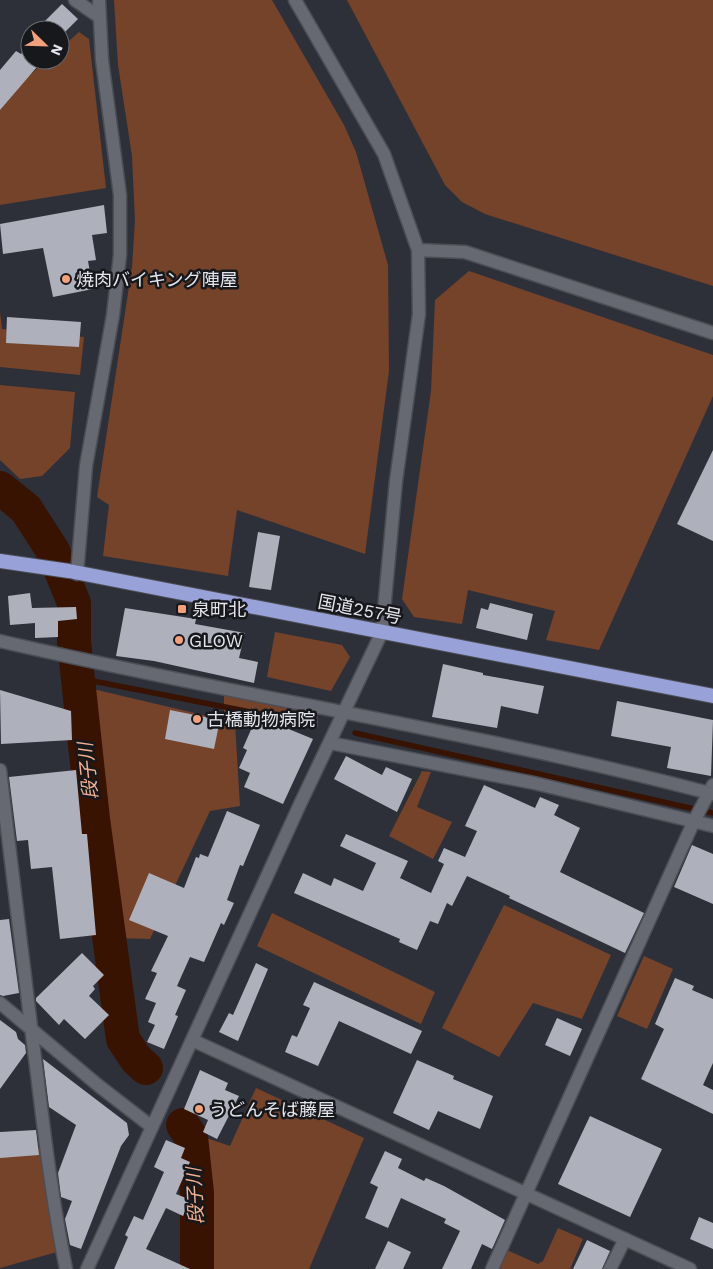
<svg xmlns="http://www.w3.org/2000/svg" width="713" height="1269" font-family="'Work Sans','Noto Sans JP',sans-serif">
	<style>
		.green { fill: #75422a }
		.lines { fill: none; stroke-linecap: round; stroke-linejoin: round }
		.stream { stroke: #391301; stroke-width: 5.5 }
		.river { stroke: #391301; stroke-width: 34 }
		.building { fill: #aeb0bb }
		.minor-casing { stroke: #4c4e55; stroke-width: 15 }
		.tertiary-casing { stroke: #4c4e55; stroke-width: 15 }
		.trunk-casing { stroke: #4c4e55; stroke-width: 16 }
		.minor { stroke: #666872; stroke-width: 12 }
		.tertiary { stroke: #666872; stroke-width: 12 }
		.trunk { stroke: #98a1d8; stroke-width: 14 }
		.poi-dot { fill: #f1a17c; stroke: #17181c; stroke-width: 2 }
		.labels { text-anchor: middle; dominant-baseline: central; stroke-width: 5; stroke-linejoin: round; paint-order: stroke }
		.poi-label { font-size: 18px; fill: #e5e6ec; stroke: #17181c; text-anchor: start }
		.street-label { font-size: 18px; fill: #e5e6ec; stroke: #17181c }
		.water-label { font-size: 19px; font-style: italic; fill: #f4af90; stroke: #17181c }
	</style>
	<rect width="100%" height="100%" fill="#2e3039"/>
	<path class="green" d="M114 0H272L344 125 356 152 388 265 389 371 365 554 237 510 228 576 103 556 109 505 97 497 132 267 135 221 132 156 118 65Z
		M347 0H713V286L485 214 462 202 445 185Z
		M79 32 89 39 106 188 0 205V101L47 60H60V49Z
		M469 271 713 355V396L599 650 546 640 555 611 468 590 462 624 414 617 402 599 431 391 435 300Z
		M0 312 2 329 84 337 80 375 0 367Z
		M0 385 75 392 70 448 42 476 20 479 0 460Z
		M275 632 342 645 350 657 331 691 267 677Z
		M224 686 317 706 318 727 288 715H242L226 720 235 723 240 806 210 811 150 939 116 938 93 689 224 720Z
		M422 771 431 772 417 807 452 822 433 859 389 836Z
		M504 905 611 955 582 1019 533 1003 499 1057 442 1028Z
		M272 913 435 992 421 1024 257 946Z
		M644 956 673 969 647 1029 617 1016Z
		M256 1088 364 1138 309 1269H199L188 1257 189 1132 230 1146Z
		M39 1148 57 1252 0 1268V1155Z
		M558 1228 583 1239 570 1269H498L507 1250 538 1264 543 1261Z"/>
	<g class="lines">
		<path class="stream" d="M78 678 306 723
			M355 733 713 813"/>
		<path class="river" d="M0 488 26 509 53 551 74 603V642L93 819 123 1039 136 1059 146 1068
			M183 1125 191 1137 197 1193V1269"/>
	</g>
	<path class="building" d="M62 4 78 19 61 36 60 30H54L45 21Z
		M30 44V60H43L0 110V70L16 51 21 54Z
		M104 205 107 233 92 235 96 260 88 261 93 289 53 297 43 248 3 254 0 224Z
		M7 317 81 322 79 347 6 343Z
		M713 450V541L677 524Z
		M258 532 280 536 271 590 249 587Z
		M30 593 32 608 76 607 77 619 58 621V637L35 638V623L10 625 8 596Z
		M490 603 533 614 527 640 476 628 481 608 488 610Z
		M125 608 196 619 195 624 245 633 239 658 258 662 254 683 154 661 116 656Z
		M443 664 483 673V675L544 686 538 714 501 706 497 728 432 717Z
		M0 690 71 711 72 740 1 744Z
		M617 701 713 720 711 776 667 768 671 747 611 736Z
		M170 710 220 720 214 749 165 739Z
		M257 716 313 739 283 804 244 787 250 773 239 768 247 750 243 748Z
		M346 756 382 775 386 767 412 779 397 812 334 779Z
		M76 770 82 834H87L96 935 60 939 52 867 31 869 28 840 17 841 9 777Z
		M484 785 535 808 540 797 559 805 554 815 580 828 560 872 644 913 625 953 509 898 510 896 467 876 452 906 447 903 438 924 430 921 417 950 399 942 400 939 294 893 303 873 331 886 334 878 363 891 376 863 340 846 346 834 408 861 400 878 431 893 444 864 438 861 444 848 465 857 477 831 465 826Z
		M227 811 260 825 243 866 240 865 227 900 234 903 224 925 221 923 204 962 190 957 177 986 186 990 175 1015 178 1016 164 1049 147 1042 155 1025 148 1022 156 1003 145 999 157 973 151 971 168 936 129 920 149 873 184 888 196 857 199 858 200 854 208 857Z
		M692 845 713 854V904L674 887Z
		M9 919 19 993 3 996 0 995V920Z
		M82 953 104 975 93 986 95 989 89 996 109 1015 85 1039 64 1019 59 1025 36 1001V998Z
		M256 963 268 969 238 1041 219 1032 229 1013 233 1015Z
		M675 978 694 986 692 990 713 999V1063L703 1085 713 1090V1114L641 1079 664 1029 655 1024Z
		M314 982 422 1031 411 1054 339 1021 318 1066 285 1052 292 1035 297 1037 310 1008 303 1005Z
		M557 1018 582 1029 570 1056 545 1045Z
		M0 1020 16 1032 18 1039 25 1045 26 1053 0 1089Z
		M43 1059 127 1123 129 1135 121 1146 81 1249 70 1245 65 1219 72 1201 61 1197 58 1173 76 1125 49 1107Z
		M417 1060 454 1076 453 1079 493 1096 480 1129 438 1111 429 1130 393 1113Z
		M200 1070 228 1083 225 1090 239 1096 217 1139 203 1132 208 1120 184 1109Z
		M590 1116 662 1149 630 1217 558 1184Z
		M36 1130 39 1155 0 1158V1132Z
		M166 1140 185 1148 181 1158 190 1162 176 1194 191 1200 183 1216 166 1208 146 1249 190 1269H114L128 1237 125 1235 134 1216 143 1220 164 1172 154 1167Z
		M385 1151 402 1159 398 1168 424 1181 426 1178 444 1186 505 1220 492 1249 482 1244 471 1269H442L460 1231 444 1223 446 1219 401 1198 388 1228 365 1218 378 1187 370 1183Z
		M699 1217 713 1223V1249L690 1239Z
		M587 1240 610 1251 602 1269H573Z
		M388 1241 411 1252 403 1269H375Z"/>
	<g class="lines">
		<g class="minor-casing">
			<path id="minor" d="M75 0 98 16
				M330 743 534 783 713 826
				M0 770C12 872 24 973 37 1074 45 1140 53 1205 66 1269
				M0 1003 99 1086 152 1127
				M492 1269 694 821 713 785
				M610 1269 625 1239"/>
		</g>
		<g class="tertiary-casing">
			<path id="tertiary" d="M418 250 465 252 713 333
				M77 574 86 466 113 315 120 255V195L102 60 99 0
				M0 641C236 696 478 732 713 794
				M192 1040 690 1269
				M87 1269 301 802 382 632 396 481 419 314 418 250 384 154 295 0"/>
		</g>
		<g class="trunk-casing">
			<path id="trunk" d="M0 561 69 571 713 696"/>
		</g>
		<use href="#minor" class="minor"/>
		<use href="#tertiary" class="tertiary"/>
		<use href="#trunk" class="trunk"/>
	</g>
	<g class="poi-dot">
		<circle cx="66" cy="279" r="5"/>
		<rect x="177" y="604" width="10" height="10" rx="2.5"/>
		<circle cx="179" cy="640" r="5"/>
		<circle cx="197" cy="719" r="5"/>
		<circle cx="199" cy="1109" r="5"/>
	</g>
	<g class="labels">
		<g class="poi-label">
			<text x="76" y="279">焼肉バイキング陣屋</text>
			<text x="192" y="609">泉町北</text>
			<text x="189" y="640">GLOW</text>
			<text x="207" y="719">古橋動物病院</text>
			<text x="209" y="1109">うどんそば藤屋</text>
		</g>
		<g class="street-label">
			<text transform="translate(360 609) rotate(11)">国道257号</text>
		</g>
		<g class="water-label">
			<text transform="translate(88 771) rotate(-96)">段子川</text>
			<text transform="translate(195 1196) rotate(-93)">段子川</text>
		</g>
	</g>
	<g transform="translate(45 45) rotate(113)"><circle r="24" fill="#17181c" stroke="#696a6f"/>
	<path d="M0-4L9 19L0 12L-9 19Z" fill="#f1a17c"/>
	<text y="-8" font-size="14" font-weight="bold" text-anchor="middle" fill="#e5e6ec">N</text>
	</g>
</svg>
